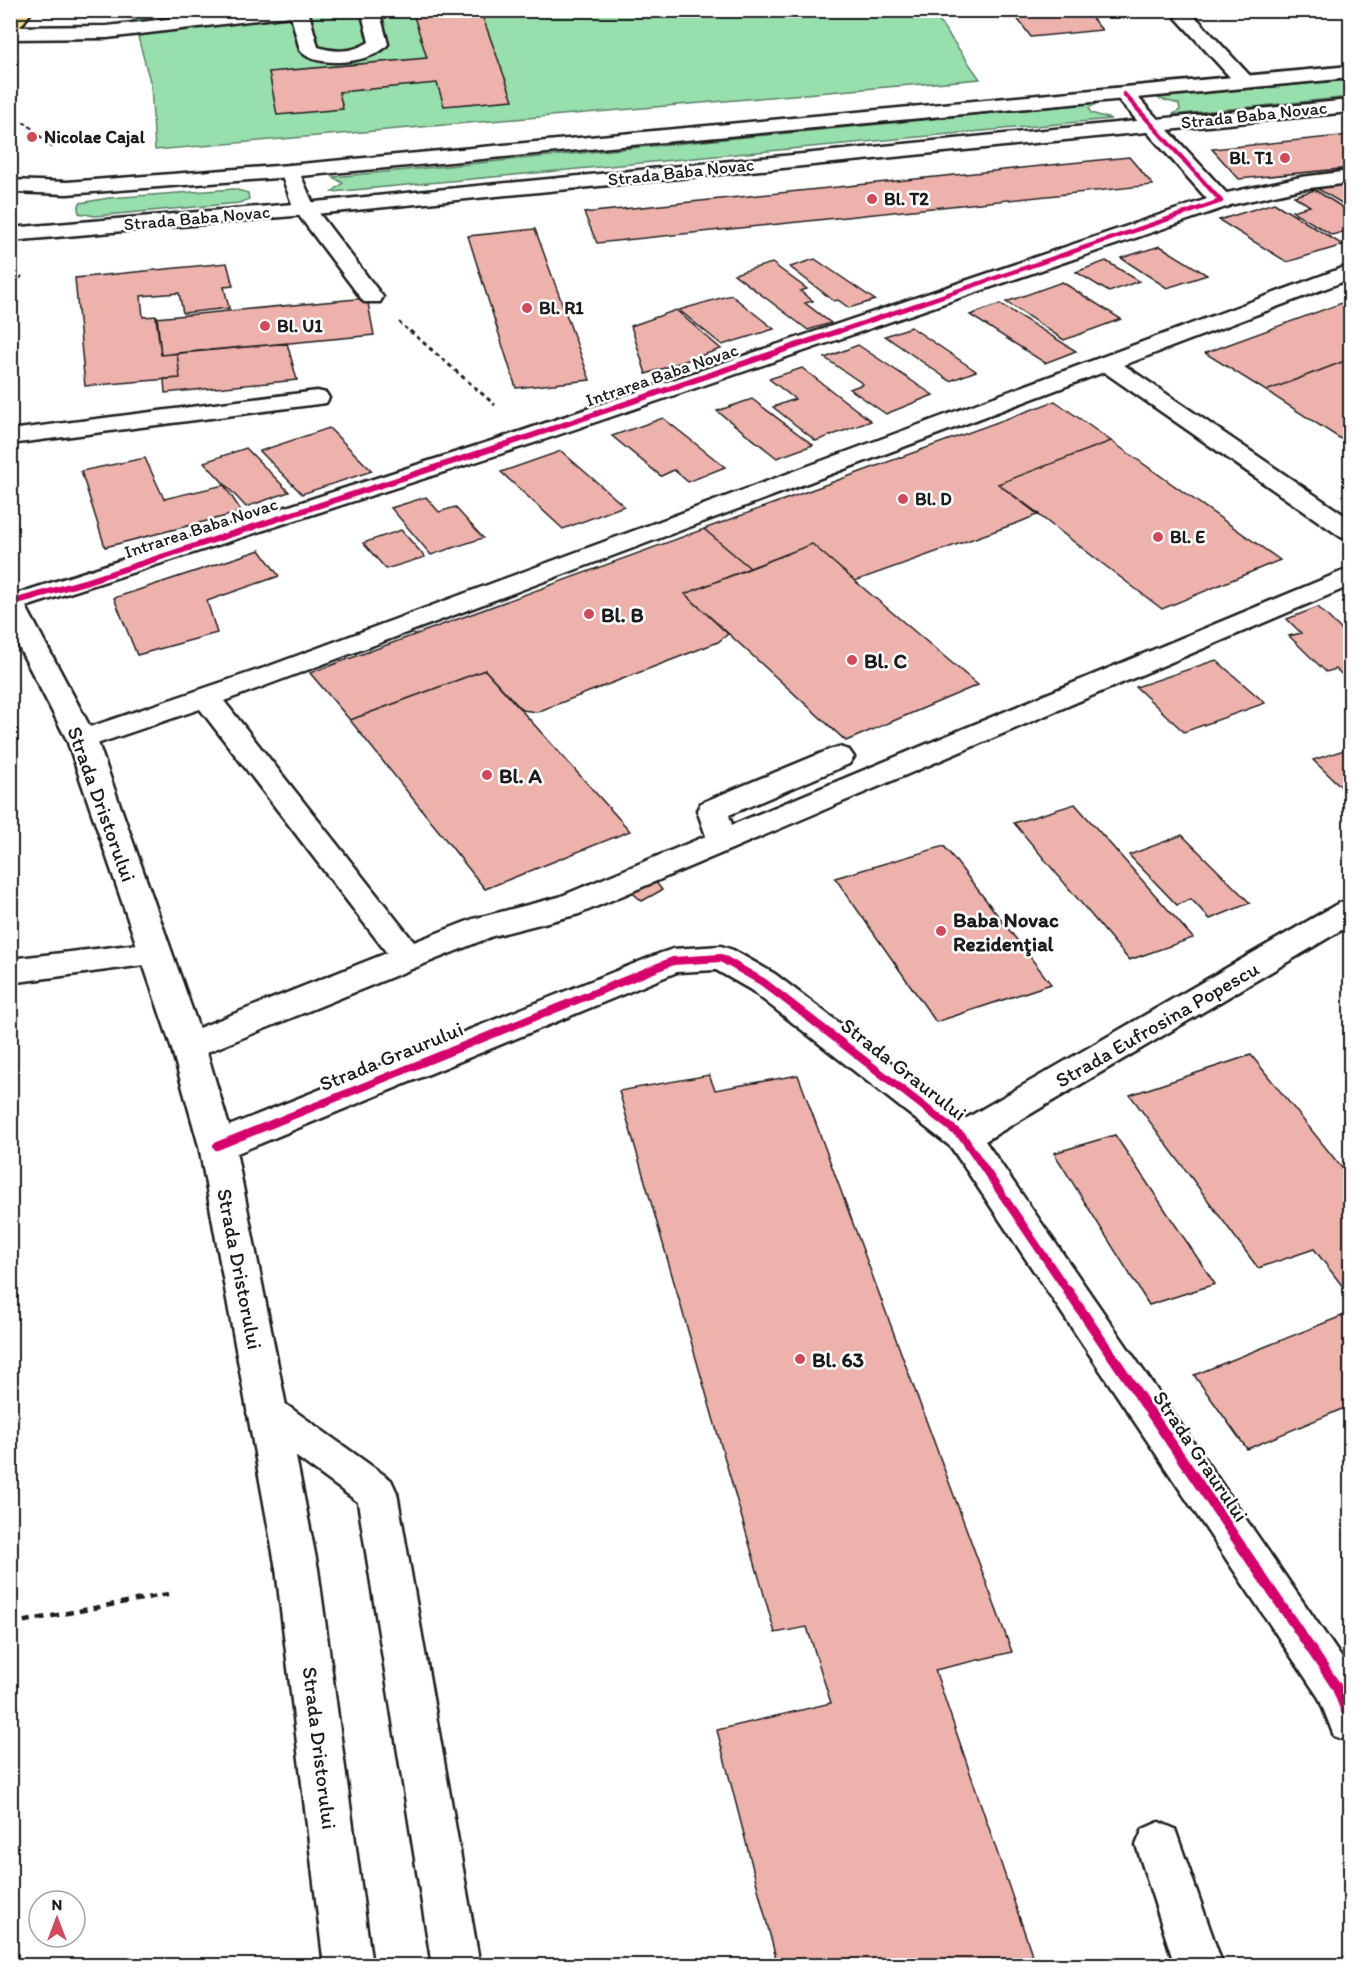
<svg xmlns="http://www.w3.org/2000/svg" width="1361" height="1976" font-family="Itim,sans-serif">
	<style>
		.green { fill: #97dfad; stroke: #5a7e64; stroke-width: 1.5 }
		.building { fill: #edb2ac; stroke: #1c1c1c; stroke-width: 1.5 }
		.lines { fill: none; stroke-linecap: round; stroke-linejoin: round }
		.lane-casing { stroke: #1c1c1c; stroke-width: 5 }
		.street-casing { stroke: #1c1c1c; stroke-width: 5 }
		.secondary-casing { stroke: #1c1c1c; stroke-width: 5 }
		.primary-casing { stroke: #1c1c1c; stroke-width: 5 }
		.path-far2 { stroke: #1c1c1c; stroke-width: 2; stroke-dasharray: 4 3; stroke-linecap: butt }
		.path-far1 { stroke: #1c1c1c; stroke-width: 3; stroke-dasharray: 4.5 4; stroke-linecap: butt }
		.path { stroke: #1c1c1c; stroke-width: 4.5; stroke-dasharray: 8 6; stroke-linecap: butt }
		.lane { fill: #fff; fill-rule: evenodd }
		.street { fill: #fff; fill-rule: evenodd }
		.secondary { fill: #fff; fill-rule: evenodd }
		.primary { fill: #f8e281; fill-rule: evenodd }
		.cycleway-far3-casing { stroke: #fff; stroke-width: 7 }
		.cycleway-far2-casing { stroke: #fff; stroke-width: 9 }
		.cycleway-far1-casing { stroke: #fff; stroke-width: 11 }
		.cycleway-casing { stroke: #fff; stroke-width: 14 }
		.cycleway-far3 { stroke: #d6006c; stroke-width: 4.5 }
		.cycleway-far2 { stroke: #d6006c; stroke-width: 6 }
		.cycleway-far1 { stroke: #d6006c; stroke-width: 8 }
		.cycleway { stroke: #d6006c; stroke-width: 10 }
		.poi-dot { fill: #d1495b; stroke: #fff; stroke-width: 2 }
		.labels { text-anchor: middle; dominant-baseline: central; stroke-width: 5; stroke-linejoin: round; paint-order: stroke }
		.far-street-label { font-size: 18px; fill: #1c1c1c; stroke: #fff }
		.far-poi-label { font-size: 18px; font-weight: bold; fill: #1c1c1c; stroke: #fff; text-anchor: start }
		.poi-label { font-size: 21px; font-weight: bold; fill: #1c1c1c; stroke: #fff; text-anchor: start }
		.street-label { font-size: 21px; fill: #1c1c1c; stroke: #fff }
	</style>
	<rect width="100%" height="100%" fill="#fff"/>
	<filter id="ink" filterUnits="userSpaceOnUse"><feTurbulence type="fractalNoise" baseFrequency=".0167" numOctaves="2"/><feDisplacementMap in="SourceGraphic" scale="12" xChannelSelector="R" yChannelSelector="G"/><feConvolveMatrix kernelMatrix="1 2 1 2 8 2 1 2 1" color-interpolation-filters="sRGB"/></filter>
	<g filter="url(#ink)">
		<path class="green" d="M131 11H932L980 79 155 150 151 85Z
			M1350 80V97L1172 115 1180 110 1179 104 1157 98Z
			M1097 103 1089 108 1091 113 1111 119 332 192 343 183 333 177Z
			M234 189 248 193 249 199 239 203 95 216 79 213 78 208 80 203 109 198Z"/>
		<path class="building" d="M412 10H480L513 100 444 106 437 83 339 92 343 109 277 115 269 72 427 58Z
			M1011 10H1085L1102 30 1031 37Z
			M1350 135V168L1239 179 1212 149Z
			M1129 157 1153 185 597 243 584 213Z
			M1349 180 1350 208 1318 189Z
			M1315 190 1350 212V230L1332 235 1292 211 1310 206 1294 196Z
			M1274 203 1343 245 1287 262 1219 220Z
			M535 229 590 380 516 388 468 236Z
			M1160 246 1207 275 1167 288 1121 258Z
			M815 259 875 300 849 308 838 300 834 301 790 267Z
			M1106 261 1139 281 1109 292 1076 272Z
			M227 263 233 286 224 287 229 308 183 313 179 293 141 296 143 317 157 316 161 355 177 353 180 378 85 386 75 278Z
			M772 263 807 289 800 291 813 301 805 303 831 323 808 330 734 274Z
			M1062 282 1121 319 1064 340 1006 302Z
			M731 295 774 329 722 345 679 310Z
			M367 298 374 335 161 355 156 318Z
			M1350 300V359L1266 391 1205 353Z
			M1000 304 1076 351 1045 363 970 315Z
			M676 310 721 349 646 374 631 326Z
			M911 327 976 371 950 381 885 336Z
			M287 343 297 380 165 393 164 379 180 378 177 353Z
			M858 345 933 395 886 414 850 389 863 384 825 358Z
			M1350 359V445L1266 391Z
			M802 368 871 421 816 441 773 407 795 399 769 379Z
			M752 399 813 445 777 458 717 411Z
			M1055 401 1111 441 998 484 1039 514 1020 522 855 581 812 544 750 568 704 529Z
			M663 418 725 467 688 482 674 470 661 476 612 436Z
			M329 428 372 471 302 494 260 451Z
			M1111 441 1280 560 1162 609 998 484Z
			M246 448 289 492 246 507 204 462Z
			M561 451 624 506 563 529 501 472Z
			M145 458 164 499 224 485 242 512 105 547 81 471Z
			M426 497 439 512 455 507 483 538 431 555 391 508Z
			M704 529 750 568 685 594 728 634 718 642 537 712 522 710 485 670 350 720 310 673Z
			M401 530 425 557 386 569 363 543Z
			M812 544 855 581 978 685 846 741 685 594Z
			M260 550 279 576 207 601 217 633 137 655 114 598Z
			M1318 607 1350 638V682L1336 669 1326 672 1289 636 1301 633 1287 619Z
			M1216 660 1265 703 1184 732 1136 687Z
			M485 670 630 831 485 889 350 720Z
			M1350 748V795L1313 760Z
			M1075 804 1193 938 1129 960 1014 823Z
			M1182 835 1250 903 1210 919 1191 899 1177 905 1129 855Z
			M944 846 1051 984 936 1022 835 878Z
			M652 877 662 890 642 901 628 889Z
			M1251 1055 1350 1178V1296L1314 1249 1258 1268 1130 1095Z
			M709 1075 715 1090 798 1075 1012 1652 935 1670 1036 1966H778L717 1730 831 1703 807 1627 775 1633 619 1091Z
			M1115 1135 1215 1284 1149 1305 1054 1153Z
			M1347 1314 1350 1319V1420L1342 1409 1247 1449 1194 1375Z
			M10 1470 14 1586H10Z"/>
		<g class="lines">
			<g class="lane-casing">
				<path id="lane" d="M243 10H308L318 47C335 53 354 52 369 42L361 10H379L388 44C375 63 314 70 300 50L291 16 107 38 10 39V27L107 26Z
					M1169 10H1189L1252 78 1255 82 1252 86H1238Z
					M290 165 297 167 315 208 383 297 380 302H364L294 209 280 171 283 167Z
					M1350 171V183L1301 189 1221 207 1213 206 1210 201 1213 196 1301 177Z
					M1350 265V279L1124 365 1350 519V539L1341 537 1104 372 224 701 414 942 473 919 559 897 706 836 697 810 701 803 829 750 839 747 849 750 854 757 849 764 729 815 732 825 1350 568V586L579 914 493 936 200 1055 188 1059 176 1055 171 1046 176 1037 387 953 200 709 82 749 72 747 67 740 72 733 264 668Z
					M317 391 326 393 329 398 326 403 10 444V430Z
					M267 1396 281 1401 391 1480 397 1493 480 1966H432L358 1502 253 1425 247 1413 253 1401Z
					M1159 1822 1175 1829 1223 1966H1175L1136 1845 1143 1829Z"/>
			</g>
			<g class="street-casing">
				<path id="street" d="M1124 88 1131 90 1229 196 1232 201 1229 206 537 442 10 612V596L519 432 1207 199 1117 98 1114 94Z
					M1350 900V925L985 1141 1350 1670V1742L1334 1736 1319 1698 951 1147 751 990 716 970 677 972 230 1156 217 1160 204 1156 199 1146 204 1136 661 953 673 949 721 946 733 950 775 974 965 1119 1339 903Z
					M156 942 167 946 172 954 167 962 10 983V959Z"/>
			</g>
			<g class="secondary-casing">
				<path id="secondary" d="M1350 66V78L290 177 67 194 10 192V180L67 182 290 165Z
					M1350 100V112L305 215 10 241V228L305 203Z
					M10 595 20 597 24 603 97 740 205 1046 235 1146 318 1569 372 1966H324L276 1569 199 1146 171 1046 67 740 10 630Z"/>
			</g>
			<g class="primary-casing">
				<path id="primary" d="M14 10H33L17 31 10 32V15Z"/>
			</g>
			<path class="path-far2" d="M10 118 27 124 53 148
				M10 289 24 274
				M399 322 411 333"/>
			<path class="path-far1" d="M410 331 495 405"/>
			<path class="path" d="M10 1624 168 1594"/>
			<use href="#lane" class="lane"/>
			<use href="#street" class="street"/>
			<use href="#secondary" class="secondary"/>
			<use href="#primary" class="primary"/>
			<g class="cycleway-far3-casing">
				<path id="cycleway-far3" d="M834 333 1221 201 1124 94"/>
			</g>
			<g class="cycleway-far2-casing">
				<path id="cycleway-far2" d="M10 603 88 581 528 437 839 331"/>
			</g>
			<g class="cycleway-far1-casing">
				<path id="cycleway-far1" d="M217 1146 673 961 721 958 763 982 963 1137 1069 1293"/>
			</g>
			<g class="cycleway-casing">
				<path id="cycleway" d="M1068 1291 1336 1686 1350 1721"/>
			</g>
			<use href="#cycleway-far3" class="cycleway-far3"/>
			<use href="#cycleway-far2" class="cycleway-far2"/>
			<use href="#cycleway-far1" class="cycleway-far1"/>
			<use href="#cycleway" class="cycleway"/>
		</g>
	</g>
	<g class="poi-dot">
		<circle cx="32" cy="137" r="6"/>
		<circle cx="1285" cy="158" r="6"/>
		<circle cx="872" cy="199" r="6"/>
		<circle cx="527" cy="308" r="6"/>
		<circle cx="265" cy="326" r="6"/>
		<circle cx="903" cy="499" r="6"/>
		<circle cx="1158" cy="537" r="6"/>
		<circle cx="589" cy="614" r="6"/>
		<circle cx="852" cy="660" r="6"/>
		<circle cx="487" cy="775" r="6"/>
		<circle cx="941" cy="931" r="6"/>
		<circle cx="800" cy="1359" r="6"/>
	</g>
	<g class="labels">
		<g class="far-street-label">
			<text transform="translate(1254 115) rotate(-6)">Strada Baba Novac</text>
			<text transform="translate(681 172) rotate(-6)">Strada Baba Novac</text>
			<text transform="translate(197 218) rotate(-5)">Strada Baba Novac</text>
			<text transform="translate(662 375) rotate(-19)">Intrarea Baba Novac</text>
			<text transform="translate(201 528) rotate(-18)">Intrarea Baba Novac</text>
		</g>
		<g class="far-poi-label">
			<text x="44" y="137">Nicolae Cajal</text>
			<text x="1273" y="158" text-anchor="end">Bl. T1</text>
			<text x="884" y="199">Bl. T2</text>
			<text x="539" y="308">Bl. R1</text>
			<text x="277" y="326">Bl. U1</text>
			<text x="915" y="499">Bl. D</text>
			<text x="1170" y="537">Bl. E</text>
		</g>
		<g class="poi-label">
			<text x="601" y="614">Bl. B</text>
			<text x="864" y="660">Bl. C</text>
			<text x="499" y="775">Bl. A</text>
			<text x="953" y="919">Baba Novac<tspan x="953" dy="24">Rezidenţial</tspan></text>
			<text x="812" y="1359">Bl. 63</text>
		</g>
		<g class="street-label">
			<text transform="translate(102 804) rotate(70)">Strada Dristorului</text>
			<text transform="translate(1157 1024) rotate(-30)">Strada Eufrosina Popescu</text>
			<text transform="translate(391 1056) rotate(-22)">Strada Graurului</text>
			<text transform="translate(904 1069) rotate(38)">Strada Graurului</text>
			<text transform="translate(240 1269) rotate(79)">Strada Dristorului</text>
			<text transform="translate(1201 1456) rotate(56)">Strada Graurului</text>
			<text transform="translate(320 1748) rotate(83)">Strada Dristorului</text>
		</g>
	</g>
	<rect width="1361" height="1976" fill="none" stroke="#fff" stroke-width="36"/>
	<rect x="18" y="18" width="1325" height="1940" fill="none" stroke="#1c1c1c" stroke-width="2" filter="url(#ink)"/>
	<g transform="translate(57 1919)"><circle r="28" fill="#ffffff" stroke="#a4a4a4" stroke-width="1.5"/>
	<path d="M0-4.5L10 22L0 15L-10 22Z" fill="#d1495b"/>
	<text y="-9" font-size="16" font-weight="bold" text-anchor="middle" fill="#1c1c1c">N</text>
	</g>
</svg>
